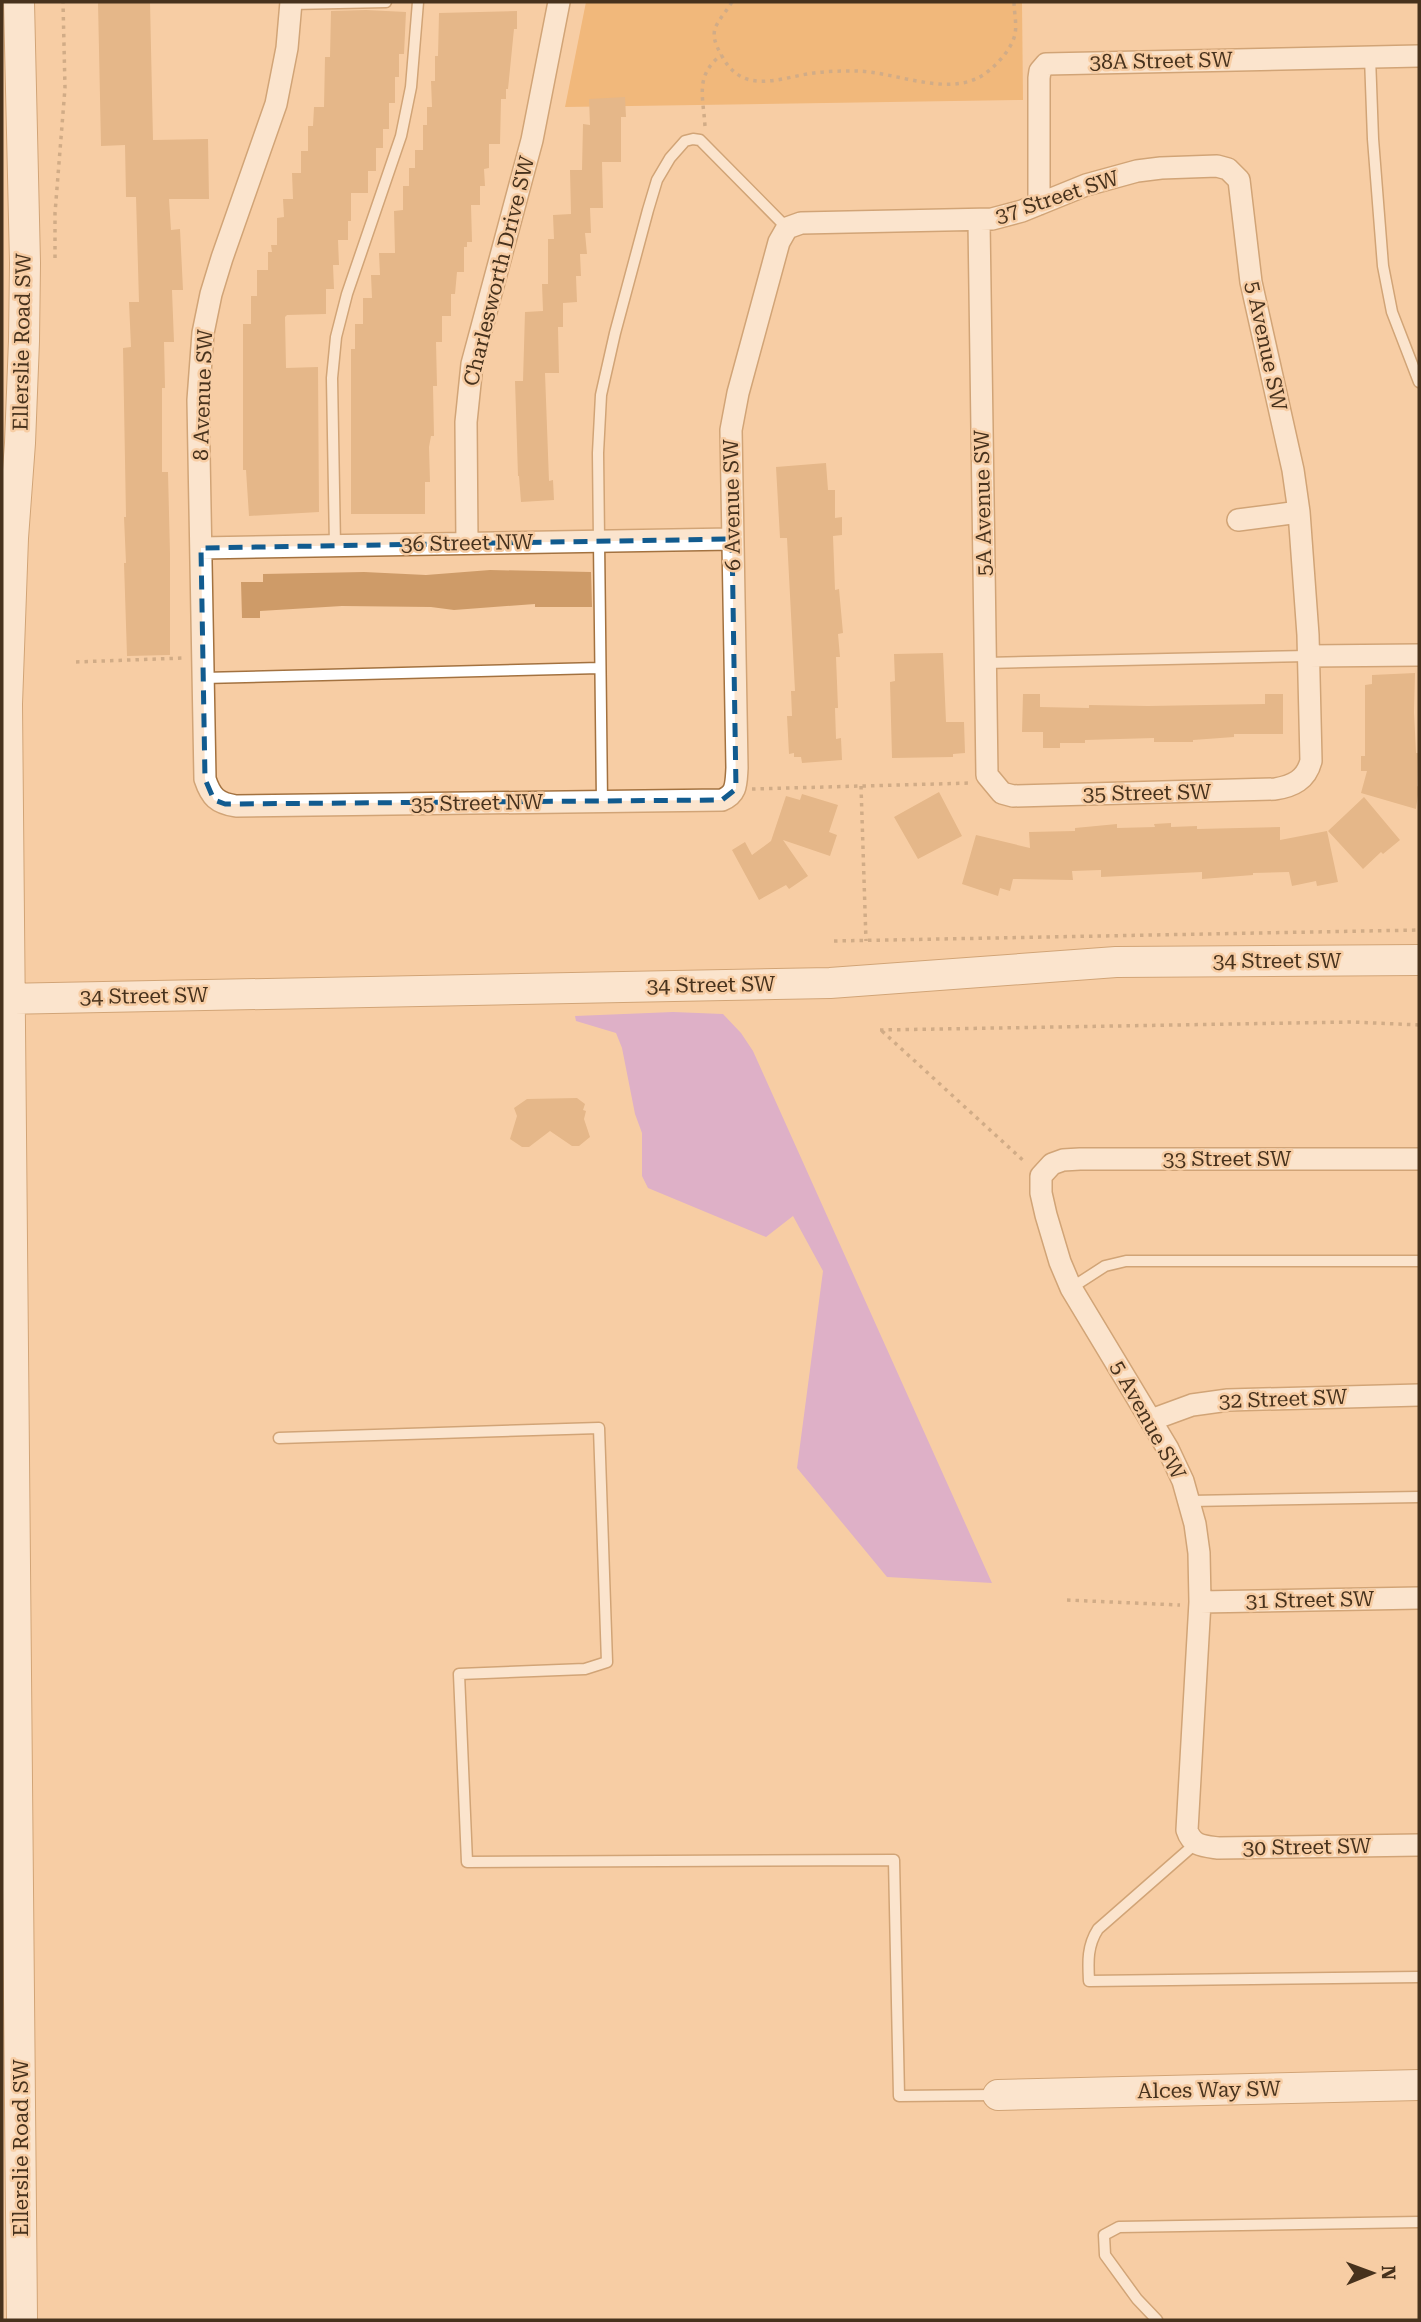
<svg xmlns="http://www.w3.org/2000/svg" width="1421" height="2322" font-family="'Roboto Serif',serif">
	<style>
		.green { fill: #e99d4a }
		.water { fill: #be8cf2 }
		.building { fill: #ce9b68 }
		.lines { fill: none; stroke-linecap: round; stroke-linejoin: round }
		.lane-casing { stroke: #a37240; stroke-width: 13 }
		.street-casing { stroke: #a37240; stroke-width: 24 }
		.secondary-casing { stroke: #a37240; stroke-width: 32 }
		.path { stroke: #a38364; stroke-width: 3.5; stroke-dasharray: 3.5 5; stroke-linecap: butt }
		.lane { stroke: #fff; stroke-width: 10 }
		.street { stroke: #fff; stroke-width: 21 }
		.secondary { stroke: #fff; stroke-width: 30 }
		.marked { fill: none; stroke: #115b8f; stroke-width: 5; stroke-dasharray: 14 9; stroke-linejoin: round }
		.labels { text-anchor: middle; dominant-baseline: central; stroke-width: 5; stroke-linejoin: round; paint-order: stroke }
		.street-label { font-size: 21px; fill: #47321d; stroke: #f7cda4 }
	</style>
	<rect width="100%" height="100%" fill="#f7cda4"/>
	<path class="green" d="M586 2H1022L1023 100 565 107Z"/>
	<path class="water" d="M673 1012 723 1014 741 1033 753 1051 992 1583 887 1577 797 1468 823 1271 793 1216 766 1237 648 1188 642 1176V1133L635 1114 622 1048 616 1033 576 1021 575 1016Z"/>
	<path class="building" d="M98 2H150L153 140 208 139 209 199H169L171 230 180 229 183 290H172L174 342H164L165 388H162V472H168L170 554V655L127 656 124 563H126L124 517H126L123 348 131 347 129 302H139L136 197H126L125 145 101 146Z
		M366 10 406 12 404 54H399V77H395V103H389V129H383V148H376V171H368V193H351V221H348V240H338L339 265H333L334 289H326V314L287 315 285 317 286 368 318 367 319 512 249 516 246 470H243V324H251V296H257V270H268V252H272L271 245H277V218L284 217 283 199H293L292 173H301V151H308V126H313L314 107H324L325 57H330L331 11Z
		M517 11V29H514L508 89H506V99H501L500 144H489V168L484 169 485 186H480V205H471L472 242H467V247H464V272H457L455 294H451V316H442V342H436L437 386H433L434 436H431L429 447 430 482H425V514H351V349H355V324H363V298H372L371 275H380L379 253H395L394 211 403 210V186H409V168H415V150H423V125H427V107H432L431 81H435V56H438L439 13Z
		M625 97 626 117H621V162H602L603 208H590L591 233H585L587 254H580L581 276H576L577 302 563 303V327H558L559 373H545L549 481 553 480 554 500 521 502 519 476H518L515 381H523L525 312 543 311 542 284H548V239H554L553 215 571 214 570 170H582L583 124 590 125 589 99Z
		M826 463 828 490H835V518L842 517V535L833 536 835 590 839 589 843 633 838 634 840 657H836L838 708H835L836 739 841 738 842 760 802 763 801 757H794V753L789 754 787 716H792L791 691H795L787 538H780L776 467Z
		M490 570 591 572 592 607H535V604L454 610 431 607 342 606 260 611V618H242L241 582H263V574L364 572 426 575Z
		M943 653 946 722H964L965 753 953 754V757L892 758 890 682 895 681 894 654Z
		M1415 673 1414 712 1416 753H1418L1417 786 1419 787 1416 809 1361 793 1367 771H1361V756H1365V685L1372 684V675Z
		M1023 694H1040V707L1089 708V705L1148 706 1265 704V694H1283V734H1234V737L1193 740V742H1154V738L1085 740V743H1060V748H1043V732H1022Z
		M939 792 962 836 918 859 894 817Z
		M802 794 838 805 829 832 837 835 830 856 783 840 808 876 789 889 786 885 759 900 732 850 745 842 752 855 771 841 786 796 800 800Z
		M1364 797 1400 840 1383 854 1381 852 1363 869 1328 831Z
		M1171 823V827L1197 826V829L1280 827V840L1327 831 1338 882 1317 886 1316 881 1292 886 1289 872 1253 873V875L1202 879V872L1101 877V870L1072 871 1073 880 1013 879 1010 891 1000 888 998 896 962 884 976 835 1030 848 1029 832 1075 831V828L1117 824V828L1155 827 1154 824Z
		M577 1098 585 1104 583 1110 586 1111 584 1119 590 1137 579 1146H572L550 1131 529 1147H522L510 1139 517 1116 514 1108 527 1099Z"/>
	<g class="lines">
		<g class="lane-casing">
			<path id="lane" d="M291 4 386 2
				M1370 57 1373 139 1383 266 1392 312 1419 382
				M335 546 332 378 336 337 347 294 401 136 411 87 418 2
				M985 663 1308 656
				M203 678 600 668
				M602 802 598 453 601 395 615 333 648 210 657 180 670 158 685 141 693 139 700 140 787 228
				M1071 1288 1105 1266 1126 1261H1419
				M279 1438 599 1428 607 1662 585 1669 459 1674 467 1862 894 1860 899 2096 995 2095
				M1190 1501 1419 1497
				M1195 1844 1098 1929C1087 1946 1088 1962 1089 1981L1419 1977
				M1157 2320 1137 2299 1105 2255 1104 2235 1119 2227 1419 2222"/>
		</g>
		<g class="street-casing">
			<path id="street" d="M291 2 287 48 276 104 222 258 211 294 203 333 198 400 205 779C211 797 217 803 236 806L722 800C737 794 736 784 737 768L731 430 738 393 779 242 787 228 801 223 992 219 1022 211 1086 185 1137 171 1161 168 1217 166 1228 169 1239 180 1251 282 1293 470 1299 512 1308 635 1311 761C1306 780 1293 786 1275 789L1013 796 1002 793 987 775 979 221
				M1039 204V78L1040 71 1046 64 1419 56
				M1238 520 1299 512
				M467 543 466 422 472 364 532 140 559 2
				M201 548 732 539
				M1308 656 1419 655
				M1419 1159H1080L1063 1160 1052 1164 1041 1176V1193L1046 1215 1060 1262 1071 1288 1168 1449 1183 1481 1195 1524 1199 1553 1200 1602 1187 1830C1192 1846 1203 1846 1218 1848L1419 1845
				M1151 1420 1192 1405 1228 1400 1419 1395
				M1200 1602 1419 1598"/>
		</g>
		<g class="secondary-casing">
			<path id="secondary" d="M19 2 25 263 24 341 20 443 13 538 7 704 22 2320
				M2 999 830 983 1116 962 1419 960
				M998 2095 1419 2085"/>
		</g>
		<path class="path" d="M732 2C716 27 706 29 723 58 745 96 781 77 814 73 828 71 843 71 857 71 895 72 942 95 978 78 992 71 1012 50 1015 34 1017 24 1014 12 1014 2
			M705 126C703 95 695 76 721 55
			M55 258V213L65 88 63 2
			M76 662 184 658
			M861 786 866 941
			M752 789 972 783
			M834 941 1419 930
			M880 1030 1351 1022 1419 1025
			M882 1031 1026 1163
			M1067 1600 1180 1605"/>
		<use href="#lane" class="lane"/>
		<use href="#street" class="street"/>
		<use href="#secondary" class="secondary"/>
	</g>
	<path d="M0 0H1421V2322H0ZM732 539 736 789 722 800 225 804 214 800 205 779 201 548Z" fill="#f7cda4" fill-opacity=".55" fill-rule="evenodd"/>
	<path class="marked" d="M732 539 736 789 722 800 225 804 214 800 205 779 201 548Z"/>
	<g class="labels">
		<g class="street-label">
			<text transform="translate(1161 61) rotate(-1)">38A Street SW</text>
			<text transform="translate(1057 197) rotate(-18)">37 Street SW</text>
			<text transform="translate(499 271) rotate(-76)">Charlesworth Drive SW</text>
			<text transform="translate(22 342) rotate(-89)">Ellerslie Road SW</text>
			<text transform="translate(1266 346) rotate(78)">5 Avenue SW</text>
			<text transform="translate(203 395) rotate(-88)">8 Avenue SW</text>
			<text transform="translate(983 503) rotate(-91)">5A Avenue SW</text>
			<text transform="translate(732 505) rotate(-91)">6 Avenue SW</text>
			<text transform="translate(467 543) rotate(-1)">36 Street NW</text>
			<text transform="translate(1147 793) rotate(-1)">35 Street SW</text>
			<text transform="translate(477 803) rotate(-1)">35 Street NW</text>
			<text x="1277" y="961">34 Street SW</text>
			<text transform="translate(711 985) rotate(-1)">34 Street SW</text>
			<text transform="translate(144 996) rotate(-1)">34 Street SW</text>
			<text x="1227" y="1159">33 Street SW</text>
			<text transform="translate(1283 1399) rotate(-2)">32 Street SW</text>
			<text transform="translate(1148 1420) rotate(61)">5 Avenue SW</text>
			<text transform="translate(1310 1600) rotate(-1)">31 Street SW</text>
			<text transform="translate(1307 1847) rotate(-1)">30 Street SW</text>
			<text transform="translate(1209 2090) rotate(-1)">Alces Way SW</text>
			<text transform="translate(21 2148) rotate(-90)">Ellerslie Road SW</text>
		</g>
	</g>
	<rect width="1421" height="2322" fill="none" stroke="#47321d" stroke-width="7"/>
	<g transform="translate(1372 2273) rotate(89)" stroke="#f7cda4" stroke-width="5" paint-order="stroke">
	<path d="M0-5L12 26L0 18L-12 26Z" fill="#47321d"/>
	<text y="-10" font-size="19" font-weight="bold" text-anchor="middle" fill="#47321d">N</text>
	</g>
</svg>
